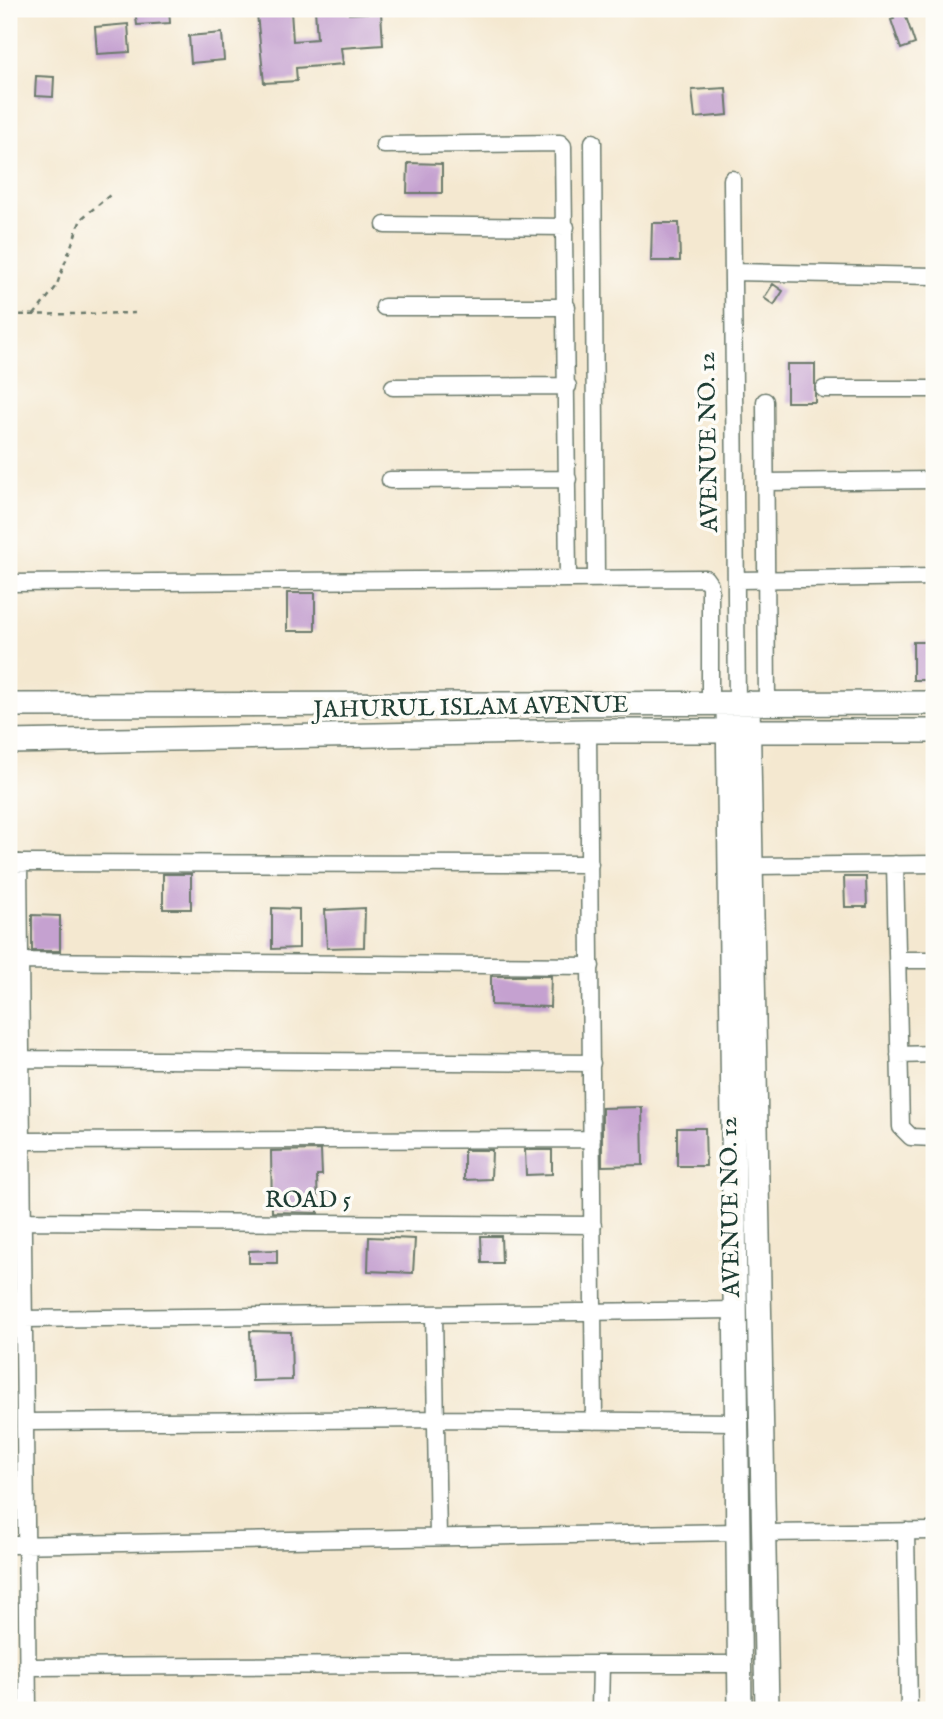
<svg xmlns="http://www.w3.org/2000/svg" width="943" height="1719" font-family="'IM FELL English',serif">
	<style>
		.building { fill: #c5a1d0 }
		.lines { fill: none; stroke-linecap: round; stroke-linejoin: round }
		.street-casing { stroke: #6a796b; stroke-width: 19 }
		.secondary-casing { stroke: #6a796b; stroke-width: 26 }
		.path { stroke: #6a796b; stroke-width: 2.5; stroke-dasharray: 5 5; stroke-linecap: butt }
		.street { stroke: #fff; stroke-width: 16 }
		.secondary { stroke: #fff; stroke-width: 23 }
		.labels { text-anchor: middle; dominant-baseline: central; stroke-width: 7; stroke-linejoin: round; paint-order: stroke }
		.street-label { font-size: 24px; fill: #1f3d34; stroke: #fdfcf7 }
	</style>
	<rect width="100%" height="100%" fill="#fdfcf7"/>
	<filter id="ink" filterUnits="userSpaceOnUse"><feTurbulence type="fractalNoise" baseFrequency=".0143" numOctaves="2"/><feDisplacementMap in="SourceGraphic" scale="14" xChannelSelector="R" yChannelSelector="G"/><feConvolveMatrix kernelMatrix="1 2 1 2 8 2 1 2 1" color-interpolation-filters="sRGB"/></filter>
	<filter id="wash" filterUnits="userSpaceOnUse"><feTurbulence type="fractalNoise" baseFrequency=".00686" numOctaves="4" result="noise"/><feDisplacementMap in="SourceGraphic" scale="28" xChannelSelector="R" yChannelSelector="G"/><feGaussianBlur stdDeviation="1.57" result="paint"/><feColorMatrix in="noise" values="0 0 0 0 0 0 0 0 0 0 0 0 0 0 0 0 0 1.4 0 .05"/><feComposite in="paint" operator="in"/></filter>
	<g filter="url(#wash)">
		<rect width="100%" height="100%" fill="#f4e8d0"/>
		<g id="blocks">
			<path class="building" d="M135 9H169L170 23 137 25Z
				M315 9H348L349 14 381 12 383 45 341 48 343 64 296 68 297 81 264 83 257 14 291 11 293 41 317 39Z
				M904 11 915 44 901 49 891 20 894 19 892 15Z
				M128 24 130 52 97 54 95 27Z
				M222 33 224 60 191 63 189 36Z
				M36 76 54 77 53 97 35 96Z
				M726 88 728 115 695 118 692 90Z
				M408 163 442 164V193H407Z
				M652 223H679L680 261H651Z
				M773 284 783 291 774 305 764 298Z
				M787 364H815V402H787Z
				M287 593H315V631H287Z
				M913 642H934V680H913Z
				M163 874H191V909H163Z
				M844 877H866L867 907H845Z
				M272 908 299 909V948L272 949Z
				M365 908 364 947 327 948 325 910Z
				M32 915 60 916V951H32Z
				M491 976H551L550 1007 491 1005Z
				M642 1107 643 1165 602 1166V1108Z
				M677 1128H705L706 1166H677Z
				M321 1150 322 1175H317L318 1213 272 1212 271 1151Z
				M464 1150H492L491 1179 464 1180Z
				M525 1150H552V1174L526 1175Z
				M481 1236H501L502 1263H482Z
				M369 1237 415 1239 413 1273 368 1271Z
				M277 1250V1263H249V1251Z
				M250 1331 291 1332 292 1380 252 1381Z"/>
		</g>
	</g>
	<g filter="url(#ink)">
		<use href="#blocks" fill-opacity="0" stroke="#6a796b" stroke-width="2"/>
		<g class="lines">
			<g class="street-casing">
				<path id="street" d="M593 142 596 578
					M384 145 560 143 563 146 568 577
					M732 179 737 703
					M385 225 566 227
					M733 272 934 276
					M384 307H567
					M393 387 568 386
					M824 389H934
					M765 401 767 703
					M390 480 568 479
					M767 482 934 480
					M738 580 934 577
					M9 583 705 578 710 585V704
					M588 731 594 1421
					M9 863 590 864
					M19 863 28 1710
					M895 864 901 1127 911 1137 934 1138
					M751 866 934 864
					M897 960H934
					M20 961 591 966
					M899 1055 934 1054
					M21 1059 592 1063
					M22 1141 592 1139
					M23 1221 593 1225
					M434 1314 438 1537
					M24 1319 736 1310
					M25 1422 435 1419 737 1422
					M906 1531 909 1710
					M764 1533 934 1531
					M9 1545 738 1532
					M27 1667 601 1664
					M600 1710 601 1664H740"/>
			</g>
			<g class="secondary-casing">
				<path id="secondary" d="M748 703 767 1710
					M728 704 740 1710
					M9 705 934 703
					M9 742 588 731H934"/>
			</g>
			<path class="path" d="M34 315 56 287 81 219 110 195
				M9 567 12 315 138 313"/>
			<use href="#street" class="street"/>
			<use href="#secondary" class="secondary"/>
		</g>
	</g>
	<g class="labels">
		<g class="street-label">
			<text transform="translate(709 442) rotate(-91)">AVENUE NO. 12</text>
			<text transform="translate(471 708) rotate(-1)">JAHURUL ISLAM AVENUE</text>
			<text x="308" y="1200">ROAD 5</text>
			<text transform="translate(731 1207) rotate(-91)">AVENUE NO. 12</text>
		</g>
	</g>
	<rect width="943" height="1719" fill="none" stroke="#fdfcf7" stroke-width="35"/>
</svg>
